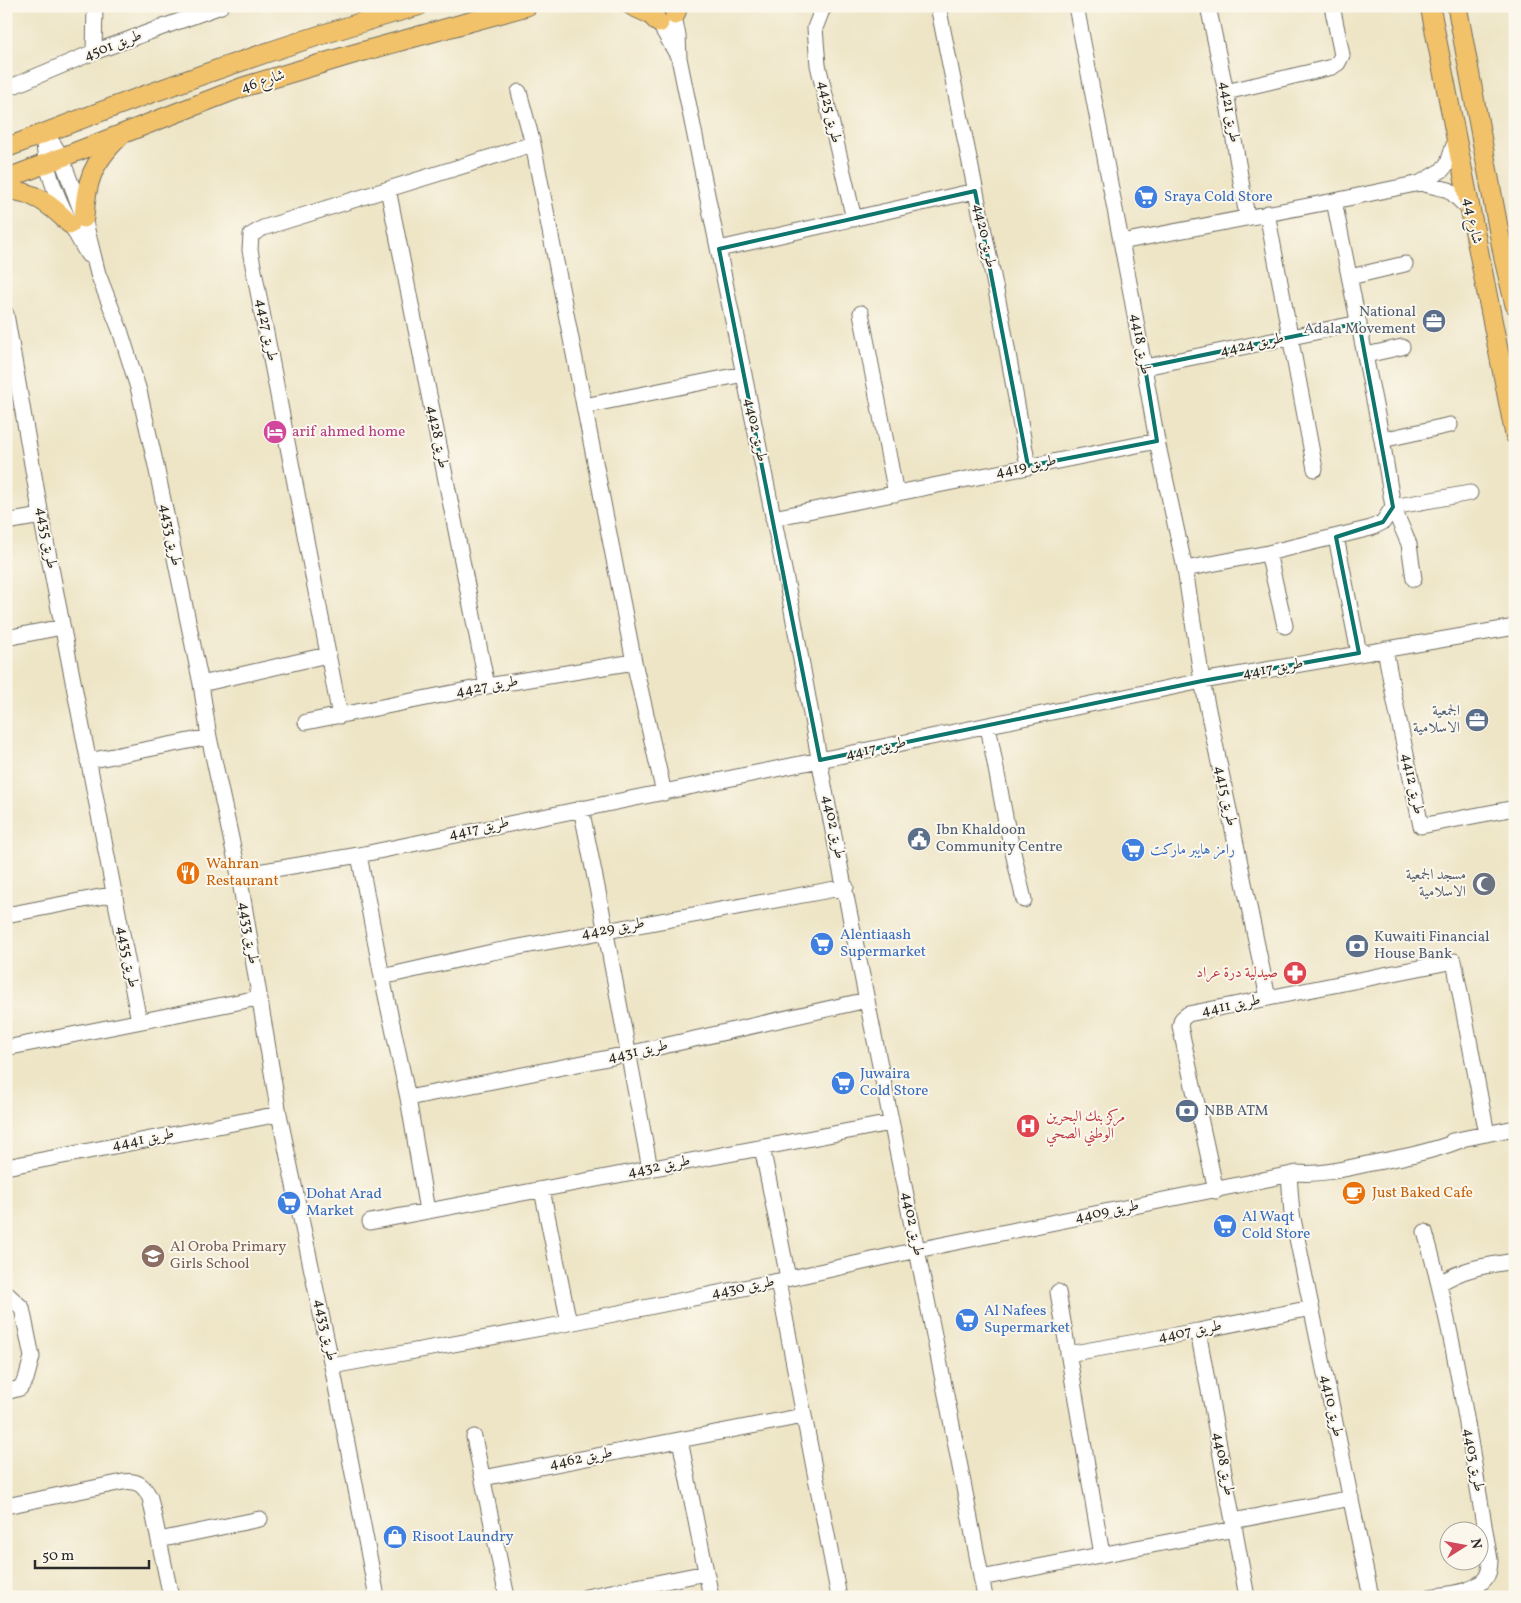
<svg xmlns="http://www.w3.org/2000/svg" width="1521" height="1603" font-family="Vollkorn,Amiri,serif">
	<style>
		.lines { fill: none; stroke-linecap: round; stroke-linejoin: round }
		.minor-casing { stroke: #6f6c61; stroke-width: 17 }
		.major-casing { stroke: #6f6c61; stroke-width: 21 }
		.minor { stroke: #fff; stroke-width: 15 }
		.major { stroke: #f2c26a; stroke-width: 19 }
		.marked { fill: none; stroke: #0f766e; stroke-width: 4; stroke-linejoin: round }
		.labels { text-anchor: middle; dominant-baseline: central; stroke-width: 4; stroke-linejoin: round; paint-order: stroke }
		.street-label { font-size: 15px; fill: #2b2b2b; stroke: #fbf7ec }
		.shop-label { font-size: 15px; fill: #366cbe; stroke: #fbf7ec; text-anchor: start }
		.service-label { font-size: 15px; fill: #4e5e75; stroke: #fbf7ec; text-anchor: start }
		.hotel-label { font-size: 15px; fill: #b23c85; stroke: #fbf7ec; text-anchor: start }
		.food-label { font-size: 15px; fill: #c56008; stroke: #fbf7ec; text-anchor: start }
		.worship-label { font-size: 15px; fill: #5b616d; stroke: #fbf7ec; text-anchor: end }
		.health-label { font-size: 15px; fill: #be3a42; stroke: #fbf7ec; text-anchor: end }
		.education-label { font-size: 15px; fill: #785e54; stroke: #fbf7ec; text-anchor: start }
	</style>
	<rect width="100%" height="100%" fill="#fbf7ec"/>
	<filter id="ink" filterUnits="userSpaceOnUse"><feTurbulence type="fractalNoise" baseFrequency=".02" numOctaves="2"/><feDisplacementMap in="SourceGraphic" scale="10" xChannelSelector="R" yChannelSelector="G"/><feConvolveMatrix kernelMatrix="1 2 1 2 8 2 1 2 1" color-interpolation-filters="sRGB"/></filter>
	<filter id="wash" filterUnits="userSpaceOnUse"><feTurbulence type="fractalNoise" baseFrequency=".0096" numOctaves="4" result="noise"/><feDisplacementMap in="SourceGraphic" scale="20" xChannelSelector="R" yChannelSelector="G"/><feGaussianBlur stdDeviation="1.12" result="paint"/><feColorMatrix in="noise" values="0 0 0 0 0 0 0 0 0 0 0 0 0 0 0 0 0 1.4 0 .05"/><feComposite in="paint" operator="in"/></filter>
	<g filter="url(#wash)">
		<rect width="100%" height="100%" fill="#eee5c6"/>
	</g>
	<g filter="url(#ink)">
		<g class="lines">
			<g class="minor-casing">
				<path id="minor" d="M672 6 678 36 679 58 790 599 825 791 951 1420 985 1597
					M826 6 822 10 815 28 818 65 854 219
					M938 6 1002 320 1028 466
					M1076 6 1131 293 1157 441 1185 569 1202 681 1268 998
					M1208 6 1226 92 1247 217
					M655 12 659 23 679 58
					M94 52 95 6
					M6 89 94 52 221 6
					M519 92 533 144 634 662 664 793
					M1226 92 1332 67 1338 63 1342 55 1332 6
					M44 134 54 145 61 157 84 218 98 274 120 330 139 391 156 466 201 684 209 737 239 875 279 1114 332 1366 377 1597
					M44 134C42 174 68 221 88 255
					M1420 183 1449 190 1469 209
					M388 189 487 686
					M1267 213 1315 469
					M1121 242 1334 201 1420 183 1442 170 1448 163 1456 138
					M719 249 975 191
					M1350 277 1405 264
					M861 313 896 494
					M6 314 41 516 139 1021
					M1366 355 1402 347
					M1145 367 1359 323
					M584 406 744 374
					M1382 440 1450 425
					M773 518 1157 441
					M6 522 41 516
					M1336 537 1359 653
					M1268 553 1285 626
					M1185 569 1268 553 1371 528 1383 522 1393 507 1382 440 1334 201
					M1414 579 1409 544 1393 507 1470 493
					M6 638 62 627
					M1385 649 1394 697 1421 826 1515 808
					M201 684 327 655
					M340 716 250 250 251 235 263 228 533 144
					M306 722 487 686 634 662
					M988 726 1006 822 1024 900
					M88 761 209 737
					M581 808 602 912 650 1169
					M359 855 382 977 408 1098 427 1211
					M239 875 359 855 1202 681 1515 627
					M6 915 115 894
					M382 977 492 952 846 887
					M6 1048 258 998
					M408 1098 628 1054 867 1000
					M1452 1141 1515 1128
					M762 1147 788 1278
					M6 1167 279 1114
					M1289 1175 1292 1214 1371 1597
					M542 1190 569 1323
					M1216 1191 1180 1026 1182 1019 1188 1014 1454 961 1487 1134
					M370 1222 891 1123
					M1425 1232C1456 1339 1471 1450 1490 1560 1490 1566 1489 1574 1485 1579 1473 1593 1446 1594 1429 1597
					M778 1281 839 1597
					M1440 1283C1467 1267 1484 1266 1515 1261
					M1058 1292 1102 1555
					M6 1293 22 1308 32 1357 26 1379 20 1388 6 1392
					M1198 1331 1247 1597
					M1068 1354 1198 1331 1311 1308
					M332 1366 569 1323 778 1281 917 1250 1297 1173C1321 1175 1344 1169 1367 1164 1399 1158 1431 1152 1461 1140
					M474 1437 507 1597
					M680 1440 711 1597
					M483 1478 803 1416
					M6 1506 123 1482C137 1480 144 1485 150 1498L171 1597
					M1233 1521 1351 1498
					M159 1540 260 1519
					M981 1578 1235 1529
					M586 1597 706 1573"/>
			</g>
			<g class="major-casing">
				<path id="major" d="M632 6 650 14 659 23
					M1430 6 1515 435
					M1457 6 1504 259 1515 305
					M675 15 678 6
					M6 148C141 95 278 45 418 6
					M6 179 243 87 350 55 527 6
					M6 190C33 190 52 206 70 224
					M84 218C86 182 92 163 119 137"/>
			</g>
			<use href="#minor" class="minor"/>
			<use href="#major" class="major"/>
		</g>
	</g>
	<path class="marked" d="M975 191 1028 466 1157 441 1145 367 1359 323 1393 507 1383 522 1336 537 1359 653 1202 681 820 760 719 249Z"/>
	<defs>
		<g id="supermarket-disc" transform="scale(1.25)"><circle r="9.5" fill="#3f7fe0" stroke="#fbf7ec"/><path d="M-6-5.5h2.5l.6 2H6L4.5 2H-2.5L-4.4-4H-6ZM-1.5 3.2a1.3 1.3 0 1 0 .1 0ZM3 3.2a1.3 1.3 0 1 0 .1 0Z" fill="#fff"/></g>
		<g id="office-disc" transform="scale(1.25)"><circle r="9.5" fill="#5c6f8a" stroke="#fbf7ec"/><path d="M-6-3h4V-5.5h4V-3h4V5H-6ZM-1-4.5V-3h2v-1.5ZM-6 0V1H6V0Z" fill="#fff"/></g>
		<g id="hotel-disc" transform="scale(1.25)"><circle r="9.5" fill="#d1479c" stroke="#fbf7ec"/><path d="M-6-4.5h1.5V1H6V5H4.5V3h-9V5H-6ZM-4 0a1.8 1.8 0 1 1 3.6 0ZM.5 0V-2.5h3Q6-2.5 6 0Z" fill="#fff"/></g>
		<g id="civic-disc" transform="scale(1.25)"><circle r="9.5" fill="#5c6f8a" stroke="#fbf7ec"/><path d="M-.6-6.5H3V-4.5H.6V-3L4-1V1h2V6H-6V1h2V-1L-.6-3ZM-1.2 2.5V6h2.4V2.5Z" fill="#fff"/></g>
		<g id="restaurant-disc" transform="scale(1.25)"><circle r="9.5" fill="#e8710a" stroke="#fbf7ec"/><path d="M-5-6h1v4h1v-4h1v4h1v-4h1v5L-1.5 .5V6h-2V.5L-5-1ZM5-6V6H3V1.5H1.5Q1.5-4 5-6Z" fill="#fff"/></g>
		<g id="mosque-disc" transform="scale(1.25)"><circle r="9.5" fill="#6b7280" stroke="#fbf7ec"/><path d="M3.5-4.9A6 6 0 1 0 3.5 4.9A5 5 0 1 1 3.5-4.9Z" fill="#fff"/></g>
		<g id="bank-disc" transform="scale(1.25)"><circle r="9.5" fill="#5c6f8a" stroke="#fbf7ec"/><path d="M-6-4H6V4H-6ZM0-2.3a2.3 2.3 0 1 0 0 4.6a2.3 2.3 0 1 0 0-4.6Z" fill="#fff"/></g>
		<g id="pharmacy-disc" transform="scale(1.25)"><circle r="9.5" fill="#e0444e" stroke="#fbf7ec"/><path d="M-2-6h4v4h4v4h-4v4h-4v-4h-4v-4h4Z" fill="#fff"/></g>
		<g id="hospital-disc" transform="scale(1.25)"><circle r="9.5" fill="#e0444e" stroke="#fbf7ec"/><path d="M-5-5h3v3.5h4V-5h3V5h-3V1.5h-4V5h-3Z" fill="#fff"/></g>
		<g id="cafe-disc" transform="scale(1.25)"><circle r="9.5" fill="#e8710a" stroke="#fbf7ec"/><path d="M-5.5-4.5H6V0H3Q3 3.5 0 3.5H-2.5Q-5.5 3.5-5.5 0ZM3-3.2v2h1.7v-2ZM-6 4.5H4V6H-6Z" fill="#fff"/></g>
		<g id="school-disc" transform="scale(1.25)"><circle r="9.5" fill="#8d6e63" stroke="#fbf7ec"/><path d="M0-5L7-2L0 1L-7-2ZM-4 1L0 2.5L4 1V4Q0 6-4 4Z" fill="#fff"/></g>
		<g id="shop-disc" transform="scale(1.25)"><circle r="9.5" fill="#3f7fe0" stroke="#fbf7ec"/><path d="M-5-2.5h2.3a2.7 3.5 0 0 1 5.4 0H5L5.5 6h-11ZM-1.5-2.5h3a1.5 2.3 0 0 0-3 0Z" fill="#fff"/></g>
	</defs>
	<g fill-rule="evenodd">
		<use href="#supermarket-disc" x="1146" y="197"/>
		<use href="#office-disc" x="1434" y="321"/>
		<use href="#hotel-disc" x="275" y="432"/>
		<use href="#office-disc" x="1477" y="720"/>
		<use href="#civic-disc" x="919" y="839"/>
		<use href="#supermarket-disc" x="1133" y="850"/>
		<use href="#restaurant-disc" x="188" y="873"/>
		<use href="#mosque-disc" x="1484" y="884"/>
		<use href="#supermarket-disc" x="822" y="944"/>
		<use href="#bank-disc" x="1357" y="946"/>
		<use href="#pharmacy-disc" x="1295" y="973"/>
		<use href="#supermarket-disc" x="843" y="1083"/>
		<use href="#bank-disc" x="1187" y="1111"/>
		<use href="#hospital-disc" x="1028" y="1126"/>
		<use href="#cafe-disc" x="1354" y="1193"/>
		<use href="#supermarket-disc" x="289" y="1203"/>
		<use href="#supermarket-disc" x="1225" y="1226"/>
		<use href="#school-disc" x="153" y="1256"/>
		<use href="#supermarket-disc" x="967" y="1320"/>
		<use href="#shop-disc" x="395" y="1537"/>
	</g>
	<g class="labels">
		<g class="street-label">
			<text transform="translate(113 46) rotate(-21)">طريق 4501</text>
			<text transform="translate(263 82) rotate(-18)">شارع 46</text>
			<text transform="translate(829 112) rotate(77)">طريق 4425</text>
			<text transform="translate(1229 112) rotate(80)">طريق 4421</text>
			<text transform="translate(1472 221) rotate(79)">شارع 44</text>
			<text transform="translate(984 236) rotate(78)">طريق 4420</text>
			<text transform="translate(266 330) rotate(79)">طريق 4427</text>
			<text transform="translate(1140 344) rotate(80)">طريق 4418</text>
			<text transform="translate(1252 345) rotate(-12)">طريق 4424</text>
			<text transform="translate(755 430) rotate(78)">طريق 4402</text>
			<text transform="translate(437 437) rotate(79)">طريق 4428</text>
			<text transform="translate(1026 467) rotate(-12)">طريق 4419</text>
			<text transform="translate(170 535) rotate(79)">طريق 4433</text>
			<text transform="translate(46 538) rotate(80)">طريق 4435</text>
			<text transform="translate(1273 669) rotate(-10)">طريق 4417</text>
			<text transform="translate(487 687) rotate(-10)">طريق 4427</text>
			<text transform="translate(876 749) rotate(-12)">طريق 4417</text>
			<text transform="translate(1412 784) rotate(78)">طريق 4412</text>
			<text transform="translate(1225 796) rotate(78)">طريق 4415</text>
			<text transform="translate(833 827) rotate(78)">طريق 4402</text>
			<text transform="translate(479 829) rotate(-12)">طريق 4417</text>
			<text transform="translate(613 929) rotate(-10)">طريق 4429</text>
			<text transform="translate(248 933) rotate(81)">طريق 4433</text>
			<text transform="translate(127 957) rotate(79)">طريق 4435</text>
			<text transform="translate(1231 1006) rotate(-11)">طريق 4411</text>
			<text transform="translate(638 1052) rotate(-12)">طريق 4431</text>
			<text transform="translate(143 1140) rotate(-11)">طريق 4441</text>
			<text transform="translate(659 1167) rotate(-11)">طريق 4432</text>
			<text transform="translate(1107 1212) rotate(-11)">طريق 4409</text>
			<text transform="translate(912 1224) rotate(79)">طريق 4402</text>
			<text transform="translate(743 1288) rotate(-11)">طريق 4430</text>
			<text transform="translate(325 1330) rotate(78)">طريق 4433</text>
			<text transform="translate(1190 1332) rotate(-11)">طريق 4407</text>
			<text transform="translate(1331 1406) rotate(78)">طريق 4410</text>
			<text transform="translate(581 1459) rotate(-11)">طريق 4462</text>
			<text transform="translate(1473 1460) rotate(80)">طريق 4403</text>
			<text transform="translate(1223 1464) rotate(79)">طريق 4408</text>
		</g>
		<g class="shop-label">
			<text x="1164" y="197">Sraya Cold Store</text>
			<text x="1150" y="850">رامز هايبر ماركت</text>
			<text x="840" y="935">Alentiaash<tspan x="840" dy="17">Supermarket</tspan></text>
			<text x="860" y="1074">Juwaira<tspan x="860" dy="17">Cold Store</tspan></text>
			<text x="306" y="1194">Dohat Arad<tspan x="306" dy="17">Market</tspan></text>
			<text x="1242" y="1217">Al Waqt<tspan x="1242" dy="17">Cold Store</tspan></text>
			<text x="984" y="1311">Al Nafees<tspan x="984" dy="17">Supermarket</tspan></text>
			<text x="412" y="1537">Risoot Laundry</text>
		</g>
		<g class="service-label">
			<text x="1416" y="312" text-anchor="end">National<tspan x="1416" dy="17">Adala Movement</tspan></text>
			<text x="1460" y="711" text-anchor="end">الجمعية<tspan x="1460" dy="17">الاسلامية</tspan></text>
			<text x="936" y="830">Ibn Khaldoon<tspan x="936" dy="17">Community Centre</tspan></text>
			<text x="1374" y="937">Kuwaiti Financial<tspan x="1374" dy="17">House Bank</tspan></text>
			<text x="1204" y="1111">NBB ATM</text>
		</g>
		<g class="hotel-label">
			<text x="292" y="432">arif ahmed home</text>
		</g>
		<g class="food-label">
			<text x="206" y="864">Wahran<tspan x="206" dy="17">Restaurant</tspan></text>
			<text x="1372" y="1193">Just Baked Cafe</text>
		</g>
		<g class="worship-label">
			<text x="1466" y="875">مسجد الجمعية<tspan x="1466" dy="17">الاسلامية</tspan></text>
		</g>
		<g class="health-label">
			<text x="1278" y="973">صيدلية درة عراد</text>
			<text x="1046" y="1117" text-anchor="start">مركز بنك البحرين<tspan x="1046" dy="17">الوطني الصحي</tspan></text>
		</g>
		<g class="education-label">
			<text x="170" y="1247">Al Oroba Primary<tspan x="170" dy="17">Girls School</tspan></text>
		</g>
	</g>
	<rect width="1521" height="1603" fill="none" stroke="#fbf7ec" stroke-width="25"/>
	<g transform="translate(1464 1546) rotate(79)"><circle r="24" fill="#fbf7ec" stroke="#a8a59f"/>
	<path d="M0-4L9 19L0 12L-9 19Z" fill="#d1495b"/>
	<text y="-8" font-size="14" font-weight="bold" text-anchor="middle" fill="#2b2b2b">N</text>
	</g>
	<path d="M35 1560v8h114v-8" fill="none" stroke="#2b2b2b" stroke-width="2.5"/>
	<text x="42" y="1560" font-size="15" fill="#2b2b2b" stroke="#fbf7ec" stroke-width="4" paint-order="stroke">50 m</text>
</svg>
